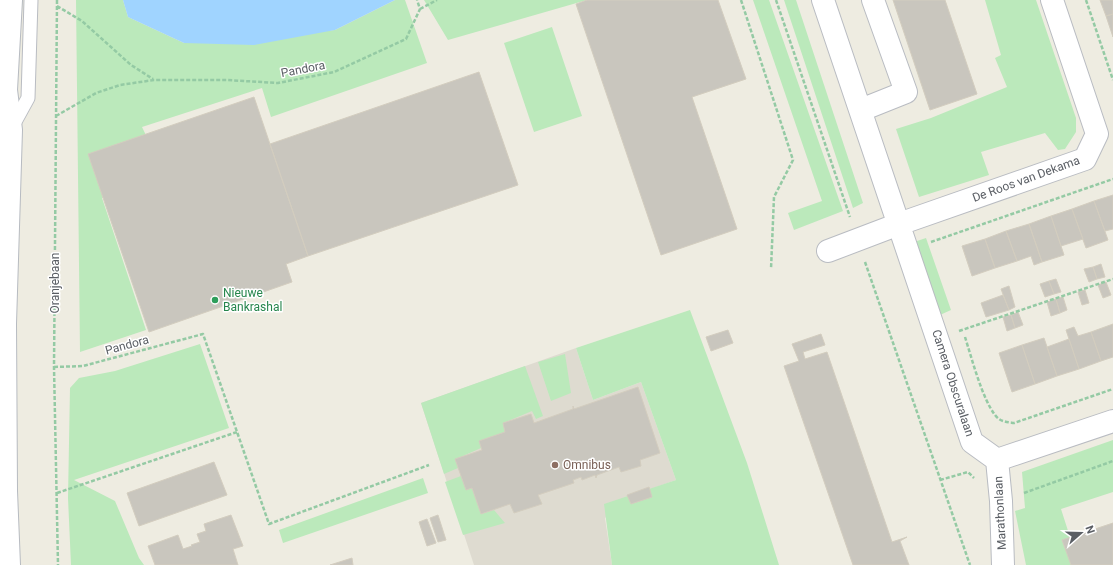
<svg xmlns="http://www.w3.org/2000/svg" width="1113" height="565" font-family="Roboto,sans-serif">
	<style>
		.education { fill: #dedbd0 }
		.green { fill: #bbe9bb }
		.water { fill: #a0d4ff }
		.building { fill: #c9c6be; stroke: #d3cdbf }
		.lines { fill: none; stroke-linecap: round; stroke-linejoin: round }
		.lane-casing { stroke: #b9bcc2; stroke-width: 15 }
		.street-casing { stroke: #b9bcc2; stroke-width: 24 }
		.secondary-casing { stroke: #b7bbc1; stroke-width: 24 }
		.path { stroke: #94caa4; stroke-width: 2.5; stroke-dasharray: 4 2; stroke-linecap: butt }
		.lane { stroke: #fff; stroke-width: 13 }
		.street { stroke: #fff; stroke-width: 22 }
		.secondary { stroke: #fff; stroke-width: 22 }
		.leisure-dot { fill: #2e9e5b; stroke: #fff; stroke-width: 1.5 }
		.education-dot { fill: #8d6e63; stroke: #fff; stroke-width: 1.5 }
		.labels { text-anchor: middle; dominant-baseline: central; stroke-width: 3; stroke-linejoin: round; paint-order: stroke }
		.street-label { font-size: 12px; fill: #5a5e64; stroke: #fff }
		.leisure-label { font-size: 12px; fill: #27864d; stroke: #fff; text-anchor: start }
		.education-label { font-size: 12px; fill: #785e54; stroke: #fff; text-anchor: start }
	</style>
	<rect width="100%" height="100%" fill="#eeece1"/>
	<path class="education" d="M576 348 593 400 641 382 676 480 637 494 605 518 612 565H474L421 403Z"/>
	<path class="green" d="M76 0H123L128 17 184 43 335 30 395 0H405L427 63 271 117 262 88 142 127 155 154 164 179 102 198 146 330 80 352Z
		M424 0H587L448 40Z
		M753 0H769L843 211 794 230 788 213 822 201Z
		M784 0H796L863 203 853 208Z
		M985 0H1036L1076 118V132L1065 149 1058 150 1045 133 981 152 989 175 919 197 896 129 931 118 1007 87 995 58 1001 55Z
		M552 27 582 116 534 132 504 43Z
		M926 238 951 310 940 315 914 242Z
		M690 310 747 463 779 565H612L604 504 676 480 641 382 593 400 576 348Z
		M200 344 229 428 74 480 115 501 139 558 144 565H71L68 498 70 388 79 378 115 371Z
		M565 354 571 393 551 401 538 362Z
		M525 366 543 416 536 419 532 411 503 423 505 432 479 441 481 448 456 459 458 468 444 474 421 403Z
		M1113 440V492L1061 509 1079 565H1026L1015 511 1025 508 1022 472Z
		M461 476 466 489 472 488 481 514 494 510 505 523 463 535 445 482Z
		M423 478 428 493 283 543 279 530Z"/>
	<path class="water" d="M123 0H395L335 30 254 45 184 43 128 17Z"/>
	<path class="building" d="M587 0H718L746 79 692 97 737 229 661 255 576 4Z
		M893 0H945L977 94 930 110Z
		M1100 0H1113V14L1106 16Z
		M1113 14V37L1106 16Z
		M479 72 518 185 308 256 270 144Z
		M254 97 308 256 286 264 292 282 149 332 88 154Z
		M1113 195V229L1105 231 1094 201Z
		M1094 201 1108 240 1086 248 1072 209Z
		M1072 209 1083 239 1061 246 1051 216Z
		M1051 216 1064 255 1042 262 1029 224Z
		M1029 224 1042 262 1034 265 1031 256 1017 261 1006 231Z
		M1006 231 1017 261 995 268 985 239Z
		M985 239 995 268 972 276 962 246Z
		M1101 264 1105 277 1097 279 1093 267Z
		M1093 267 1097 279 1089 282 1084 269Z
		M1056 279 1061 292 1054 294 1049 281Z
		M1049 281 1054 294 1045 297 1040 284Z
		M1106 282 1111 295 1103 298 1098 285Z
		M1009 286 1015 307 1009 310 1001 289Z
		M1085 290 1089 303 1082 305 1078 292Z
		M1003 295 1009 310 986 317 981 303Z
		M1063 297 1067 310 1060 313 1056 299Z
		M1056 299 1060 313 1051 316 1047 302Z
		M1018 312 1023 325 1015 328 1011 315Z
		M1011 315 1015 328 1007 331 1003 317Z
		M1113 324V357L1101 361 1091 332Z
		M1074 327 1078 336 1091 332 1101 361 1079 369 1066 330Z
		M728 330 733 343 711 351 706 337Z
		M821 334 825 345 803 352 805 359 827 352 892 542 907 537 900 541 909 565H853L784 366 799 361 792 344Z
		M1044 338 1057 376 1035 384 1022 345Z
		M1069 339 1079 369 1057 376 1047 347Z
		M1022 345 1035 384 1012 392 999 353Z
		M638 387 660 453 640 460 641 466 621 472 619 467 597 475 596 478 595 475 582 480 581 477 573 480 574 483 538 495 542 504 514 513 510 504 481 514 472 488 466 490 455 459 482 450 479 441 505 432 503 423 531 414 534 423 573 409V406L574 409Z
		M214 462 227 495 139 526 127 493Z
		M649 487 652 497 631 504 627 495Z
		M231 515 243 546 233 549 238 565H155L148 546 178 535 183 549 192 546 191 545 200 542 197 534 206 531 204 524Z
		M438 515 446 540 438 542 430 518Z
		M427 519 436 543 427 546 419 522Z
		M1113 523V565H1071L1062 540Z
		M352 558 353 565H330Z"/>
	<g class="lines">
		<g class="lane-casing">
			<path id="lane" d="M11 129 28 98 31 0"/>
		</g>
		<g class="street-casing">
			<path id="street" d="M823 0 972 442 997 460 1113 421
				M861 110 906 92 873 0
				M828 251 899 224 1085 159 1097 134 1052 0
				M997 460 1001 501 1003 565"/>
		</g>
		<g class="secondary-casing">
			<path id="secondary" d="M9 565 6 491 5 324 11 130 6 90 11 0"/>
		</g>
		<path class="path" d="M57 0 54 367 58 565
			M741 0 793 160 774 197 771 269
			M776 0 850 217
			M1086 0 1113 80
			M57 6 82 21 131 65 153 79
			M420 9 437 0
			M56 116 96 93 120 85 154 80H227L278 83 334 72 406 39 420 9 417 0
			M931 242 1113 179
			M865 262 970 565
			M959 331 1113 279
			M965 337C972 359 982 398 995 415 1000 422 1007 422 1014 423L1113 389
			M54 367 83 366 203 334 269 524 429 465
			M940 480 968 472 974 478
			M57 493 237 432
			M1024 493 1113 461"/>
		<use href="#lane" class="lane"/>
		<use href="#street" class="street"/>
		<use href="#secondary" class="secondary"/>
	</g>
	<circle class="leisure-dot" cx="215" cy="300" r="4"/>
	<circle class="education-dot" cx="555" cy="465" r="4"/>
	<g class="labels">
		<g class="street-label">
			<text transform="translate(303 69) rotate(-11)">Pandora</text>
			<text transform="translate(1026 179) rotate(-20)">De Roos van Dekama</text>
			<text transform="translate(55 283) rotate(-90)">Oranjebaan</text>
			<text transform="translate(127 345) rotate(-15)">Pandora</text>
			<text transform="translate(953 383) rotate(72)">Camera Obscuralaan</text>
			<text transform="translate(1000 513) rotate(-93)">Marathonlaan</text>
		</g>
		<g class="leisure-label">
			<text x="223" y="293">Nieuwe<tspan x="223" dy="14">Bankrashal</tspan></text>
		</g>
		<g class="education-label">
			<text x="563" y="465">Omnibus</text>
		</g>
	</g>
	<g transform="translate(1081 533) rotate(70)" stroke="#ffffff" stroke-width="3" paint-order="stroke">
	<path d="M0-3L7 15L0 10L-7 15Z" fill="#5a5e64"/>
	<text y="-6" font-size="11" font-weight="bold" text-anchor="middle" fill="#5a5e64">N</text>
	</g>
</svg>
